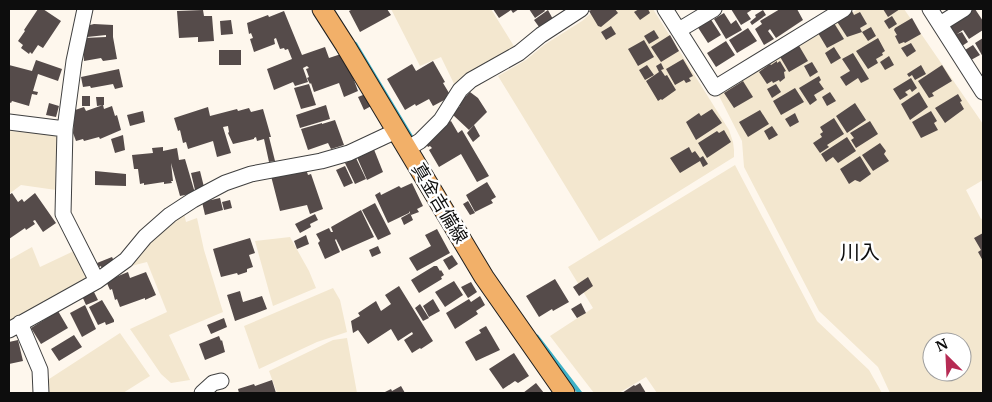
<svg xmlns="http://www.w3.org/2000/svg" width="992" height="402" font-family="Merriweather,'Noto Sans JP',serif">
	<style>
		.farmland { fill: #f3e7cf; fill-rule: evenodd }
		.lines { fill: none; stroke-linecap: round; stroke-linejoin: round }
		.stream { stroke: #3fb2c7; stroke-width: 4.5 }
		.building { fill: #554b4a }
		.minor-casing { stroke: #404040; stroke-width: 17 }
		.major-casing { stroke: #1e1e1e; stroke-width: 21 }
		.minor { stroke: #fff; stroke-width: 15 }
		.major { stroke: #f2b069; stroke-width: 19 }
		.labels { text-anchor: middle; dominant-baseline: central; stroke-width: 5; stroke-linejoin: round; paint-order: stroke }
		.street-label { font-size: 18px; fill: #0d0d0d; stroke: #fff }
		.quarter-label { font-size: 20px; fill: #0d0d0d; stroke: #fff }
	</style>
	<rect width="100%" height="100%" fill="#fef7ed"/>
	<path class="farmland" d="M391 9H491L517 51 457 90 441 57 420 66Z
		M596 9H653L729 130 733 142 734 150V157L599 241 498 76 526 60 544 45 582 21Z
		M858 9H904L983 124V180L966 190 981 219 983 218V393H890L878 367 819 311 744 167 742 141 718 94ZM932 342H962V372H932Z
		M9 131 60 135 56 190 21 185 9 194Z
		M735 165 817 321 869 370 882 393H657L646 377 619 393H594L550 336 593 308 568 267Z
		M183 209 186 222 197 218 204 250 223 312 169 335 190 380 171 383 161 374 130 329 167 312 147 262 131 266 128 262Z
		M290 237 309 271 316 288 273 306 255 241Z
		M32 247 40 267 76 250 90 278 9 324V260Z
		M333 288 340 300 347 332 317 342 259 369 244 326Z
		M120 333 150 376 123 393H45L46 381Z
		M347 338 357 393H277L269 371 333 340Z"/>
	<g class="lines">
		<path class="stream" d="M355 44 414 142
			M537 337 580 393"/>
	</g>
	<path class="building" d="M38 9H43L61 21 43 48 38 45 32 54 30 52 29 54 21 48 23 45 18 41 25 31 24 30Z
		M353 9H387L391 15 360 32 349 11Z
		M493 9H519L513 13 511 10 499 18Z
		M529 9H544L545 11 535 18Z
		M593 9H615L618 13 601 27 598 26 589 11Z
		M639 9H648L650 13 640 20 634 12Z
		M731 9H753L747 13 751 19 741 25Z
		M780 9H797L803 20 776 38 770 29 768 31 774 39 764 45 755 29 762 24 760 21Z
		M883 9H900L888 17Z
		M973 9H975L983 21V30L969 39 963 30 957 34 962 32 968 42 962 46 950 27 958 22 957 19Z
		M203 10 204 16H212L214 41 198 42V37L179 38 177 11Z
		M548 10 555 23 542 31 534 20Z
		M763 10 766 15 752 25 750 22 756 17 755 15Z
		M284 11 302 55 325 47 329 58 344 53 358 91 344 97 339 83 314 92 311 83 310 84 307 78 309 77 306 69 309 68 307 66 303 68 308 82 295 86 293 82 274 90 267 69 292 59 288 49 285 50 284 48 280 49 276 38 274 39 275 44 254 52 250 39 253 38 251 33 249 34 247 23 268 15 269 17Z
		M852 11 854 15 860 12 867 24 860 28 862 32 847 37 836 20Z
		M724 13 731 24 736 20 742 30 726 39 714 19Z
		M892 16 897 24 889 29 884 21Z
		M710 18 721 35 708 43 697 26Z
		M912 18 921 34 905 43 904 42 899 44 895 36 897 35 894 30 895 28Z
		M231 20 233 34 221 35 220 21Z
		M834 23 844 39 827 48 818 33Z
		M94 24 113 25V37L117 59 103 61 101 58 84 61 83 43 84 38 106 37V35L87 37 86 26Z
		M611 26 616 34 606 40 601 32Z
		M871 27 876 36 868 41 862 32Z
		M748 28 757 41 737 53 729 40Z
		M654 30 659 38 649 44 644 36Z
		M670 35 679 51 661 62 651 47Z
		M878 38 885 51 882 53 883 55 876 59 878 63 868 69 856 51Z
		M983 38V57L975 43Z
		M644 40 654 57 638 66 628 49Z
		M726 41 735 55 716 67 707 53Z
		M911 43 916 51 907 57 901 48Z
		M798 44 808 61 789 72 779 55Z
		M973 45 980 55 971 60 965 50Z
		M834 47 841 58 831 64 825 53Z
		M219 50H241V65H219Z
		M853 53 869 79 861 83 858 78 846 86 840 77 850 71 842 59Z
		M889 56 894 65 885 70 880 62Z
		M683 59 693 76 689 78 691 81 686 83 684 80 675 85 666 69Z
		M36 60 62 69 58 81 38 74 33 91 38 92 37 95 32 94 29 106 12 101 11 103 9 102V65L32 71Z
		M433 61 445 82 443 83 449 93 447 95 448 98 433 106 429 99 416 106 415 104 405 110 387 79 412 64 416 71Z
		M777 61V63L780 61 786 71 784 72 785 78 780 82 779 80 773 83 772 81 767 84 759 72 770 64 771 65Z
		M812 62 818 72 810 77 804 66Z
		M661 63 664 69 661 70 665 76 667 75 676 90 662 100 661 99 658 101 646 81 659 72 656 66Z
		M647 65 654 75 645 80 639 70Z
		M921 65 926 74 915 80 912 75 909 77 907 74Z
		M942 65 952 81 932 93 934 96 929 98 918 81Z
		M119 69 123 87 115 89 113 84 91 88 90 86 83 87 81 77Z
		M819 76 821 80 819 82 824 89 814 95 817 100 810 105 799 88Z
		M911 78 917 88 912 92 910 89 905 92 908 95 900 100 893 89Z
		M743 81 753 97 734 108 724 93Z
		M309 84 316 105 301 109 294 88Z
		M776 84 781 92 772 98 767 89Z
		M795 88 804 102 781 115 773 101Z
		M470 92 478 98 487 112 469 130 452 114 460 106 458 104Z
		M830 92 836 101 827 106 822 97Z
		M919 92 928 107 910 120 901 104Z
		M368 93 373 105 364 110 358 97Z
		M958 94 962 101 960 102 964 109 945 123 935 108Z
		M82 96H90V106H82Z
		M96 97H104V105L97 106Z
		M49 103 59 106 56 117 46 115Z
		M855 103 866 120 847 133 836 116Z
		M103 105 104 109 112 106 115 116 117 115 121 130 100 139 99 137 84 141 83 139 76 141 73 133 75 110 84 107 86 111Z
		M326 105 330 119 300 128 296 115Z
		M208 107 210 116 237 109 238 111 249 108 251 112 263 109 271 137H269L275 161 269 162 264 139 257 141 256 137 254 138V139L233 144 228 133 229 132 228 126 223 127 231 153 217 157 213 141 188 149 186 142 183 143 180 130 178 131 174 118Z
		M712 109 722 123 696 140 686 122 699 113 701 116Z
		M760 110 769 124 748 137 739 122Z
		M143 111 145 122 130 126 127 115Z
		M931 111 937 121 934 123 938 130 921 138 912 122Z
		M795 113 799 122 790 127 785 119Z
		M834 118 844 134 827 145 829 147 820 153 813 143 822 137 820 134 823 132 820 127Z
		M335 120 344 145 331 149 328 143 308 150 301 129 322 123V124Z
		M451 121 458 133 462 130 489 176 477 182 461 154 439 167 429 150 432 148 430 146 428 147 424 141 441 126Z
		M870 121 878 134 856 148 851 140 854 138 850 133Z
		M474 125 480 136 473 142 467 133Z
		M772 126 778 135 769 140 764 131Z
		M724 130 731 142 707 158 698 143 717 131 719 133Z
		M123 135 125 150 115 153 111 139Z
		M847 137 856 151 838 163 833 157 826 162 821 154Z
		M880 143 886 151 884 154 889 161 873 171 862 155Z
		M163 147V151L177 148 179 160 185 159 195 193 180 196 171 163 173 181H171L172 183 164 184V182L144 185V183L140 184 138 169H134L132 155 153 153 152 148Z
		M373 147 383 172 367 180 356 155Z
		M689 147 692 153 695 151 700 158 703 156 708 164 703 167 700 161 680 173 670 158Z
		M860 156 871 174 860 182 855 180 849 184 840 169Z
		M356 158 366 179 355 184 345 163Z
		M345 166 353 183 344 187 336 170Z
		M306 169 308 175 311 174 323 209 310 214 307 205 280 211 271 176Z
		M95 171 126 174V186L95 185Z
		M200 171 204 187 195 190 191 173Z
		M487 182 496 197 491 200 493 203 475 212 466 195Z
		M412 183 423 206 417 209 419 212 411 215 410 213 413 211 410 213 409 211V213L388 223 375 195 380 192 381 195 399 186 401 188Z
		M12 193 18 202 22 199 24 202 35 193 56 223 43 232 35 220 33 221 35 224 26 230 25 228 9 239V195Z
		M220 198 223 210 205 215 202 202Z
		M230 200 232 208 224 210 222 202Z
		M468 201 475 213 470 215 463 204Z
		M375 203 391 234 378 240 362 210Z
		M361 210 374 237 342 251 336 239 335 240 340 252 325 259 318 243 320 241 316 234 329 228 331 232H333L331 227Z
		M410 213 413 220 404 225 401 218Z
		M315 214 318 220 310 224 311 227 300 233 295 224Z
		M437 229 450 253 417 271 409 258 431 246 425 235Z
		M983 233V261L978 252 981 250 974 238Z
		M306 235 309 244 297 249 294 241Z
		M250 238 255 253 249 255 253 267 247 269V272L238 275 237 273 221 277 213 249Z
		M378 246 381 253 372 257 369 250Z
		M452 255 458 264 449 270 443 260Z
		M112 257 114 261 102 270 101 266 99 267 97 263Z
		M434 266H437L440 271 441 270 444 275 441 277 442 279 419 293 411 280Z
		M128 272 130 278 146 272 156 295 145 300V298L120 307 117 299 115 300 112 289 110 290 106 281Z
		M588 277 593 286 579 296 573 287Z
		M555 279 569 302 553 311 552 309 539 317 526 296Z
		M454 281 463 295 445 307 435 292Z
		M471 282 477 292 468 298 461 287Z
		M399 286 433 341 421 349 420 348 412 353 404 340 413 334 412 332 398 341 391 329 368 344 358 330 353 333 351 321 360 316 358 313 376 301 381 311 391 304 385 295Z
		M93 290 98 300 86 305 82 296Z
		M240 291 243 302 262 296 267 309 235 321 227 295Z
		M480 296 485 305 476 311 478 314 455 329 446 313 469 299 471 302Z
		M433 299 440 311 429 317 423 306Z
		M102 300 114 320V322L106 325 105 322 98 325 89 307Z
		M581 303 586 313 577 318 571 309Z
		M420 304 429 318 423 321 415 308Z
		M85 305 96 329 82 337 70 313Z
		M58 311 68 328 41 344 31 328Z
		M224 318 227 327 211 334 207 325Z
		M486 326 500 350 476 361 465 342 481 333 479 330Z
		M74 335 82 347 59 361 51 349Z
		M219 336 221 341 222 340 225 352 205 360 199 344Z
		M18 340 23 361 9 364V342Z
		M514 353 529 376 518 383 515 381 503 389 489 369Z
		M272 380 276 393H239L238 389 254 384 255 386Z
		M536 383 544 393H523Z
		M640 383 646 393H622L634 385 635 386Z
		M401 386 405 393H383L391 389 392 391Z"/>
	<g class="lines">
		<g class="minor-casing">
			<path id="minor" d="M85 9 74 61 65 129 63 214 97 281
				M665 9 715 88 844 9
				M930 9 983 92
				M940 24 964 9
				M679 30 714 9
				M9 122 65 129
				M407 149 420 141 441 120 460 90 471 80 519 53 541 35 581 9
				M20 323 40 370 41 393
				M9 330 97 281 126 260 145 237 170 215 193 200 225 183 251 174 321 161 349 153 396 131
				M202 393 213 383 221 381"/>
		</g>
		<g class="major-casing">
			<path id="major" d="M322 9 345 45 484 277 565 393"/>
		</g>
		<use href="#minor" class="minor"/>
		<use href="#major" class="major"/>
	</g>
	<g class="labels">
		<g class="street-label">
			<text transform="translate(440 203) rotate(59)">真金吉備線</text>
		</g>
		<g class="quarter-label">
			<text x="860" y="251">川入</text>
		</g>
	</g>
	<rect width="992" height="402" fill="none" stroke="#0d0d0d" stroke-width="20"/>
	<g transform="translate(947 357) rotate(336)"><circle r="24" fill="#ffffff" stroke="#9e9e9e"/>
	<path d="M0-4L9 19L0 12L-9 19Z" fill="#b62b54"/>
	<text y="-8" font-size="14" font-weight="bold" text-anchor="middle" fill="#0d0d0d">N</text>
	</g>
</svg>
